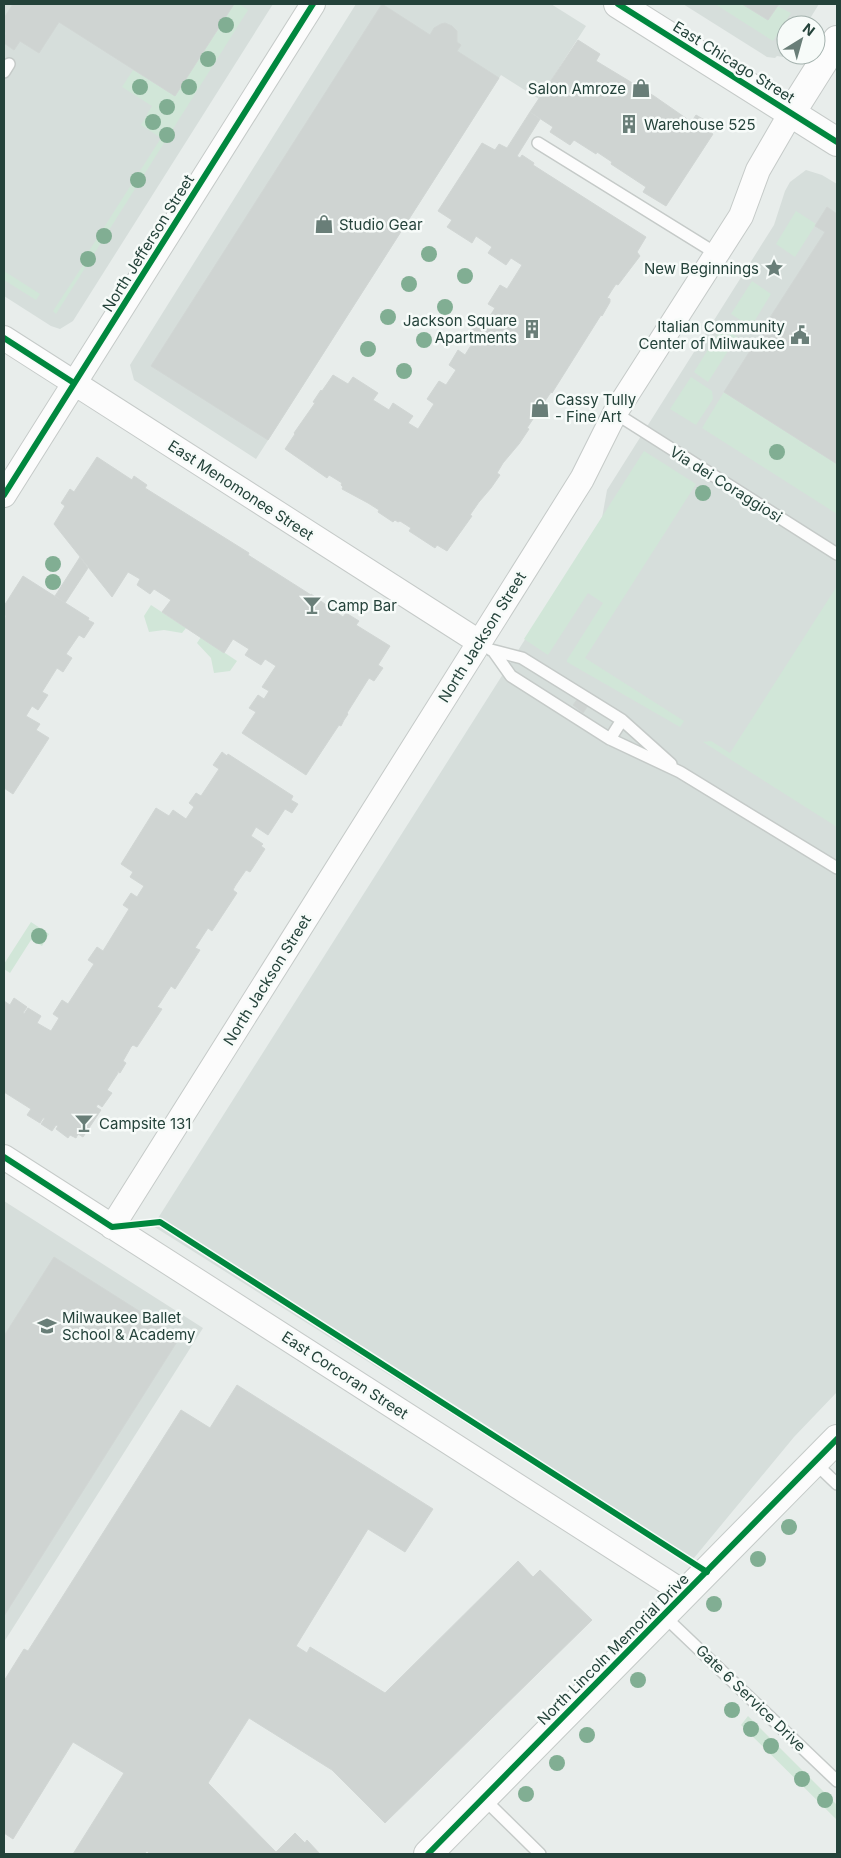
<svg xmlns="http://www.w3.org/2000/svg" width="841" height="1858" font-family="Inter,sans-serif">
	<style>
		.built { fill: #d6dedb }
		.green { fill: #d1e6d8 }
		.building { fill: #cfd4d2; stroke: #d1d6d4 }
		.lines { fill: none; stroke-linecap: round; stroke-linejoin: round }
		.service-casing { stroke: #c5cac8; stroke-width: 14 }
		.minor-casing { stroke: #c5cac8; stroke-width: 26 }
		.tertiary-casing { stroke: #c5cac8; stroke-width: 30 }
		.service { stroke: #fcfcfc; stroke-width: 11 }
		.minor { stroke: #fcfcfc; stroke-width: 24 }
		.tertiary { stroke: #fcfcfc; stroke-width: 28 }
		.cycleway-casing { stroke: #f7fbf9; stroke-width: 9 }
		.cycleway { stroke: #00873e; stroke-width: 6 }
		.tree { fill: #81ae93 }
		.labels { text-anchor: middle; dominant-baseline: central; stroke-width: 5; stroke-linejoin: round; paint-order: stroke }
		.street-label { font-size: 15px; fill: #24423a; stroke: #f7fbf9 }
		.poi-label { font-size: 15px; fill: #24423a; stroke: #f7fbf9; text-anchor: start }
	</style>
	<rect width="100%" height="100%" fill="#e8edeb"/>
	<path class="built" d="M4 4H273L73 321 60 329 51 326 4 296Z
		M356 4H551L586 26 539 99 501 75 256 459 134 380 130 365Z
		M683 4H819L806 25H786V54L783 57 777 56 775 58 767 57Z
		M806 170 822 175 837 184V1392L794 1437 689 1564 153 1226 602 518 607 490 774 225 785 191 790 182Z
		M4 1201 203 1328 4 1642Z"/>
	<path class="green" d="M234 4H239L248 10 56 314 53 311 89 256 87 254 161 138 141 125 152 106 122 87 133 70 175 96Z
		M715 4H742L768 20 777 6 791 13 773 41Z
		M796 211 816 224 795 257 776 244Z
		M4 271 40 294 36 300 4 280Z
		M752 281 771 294 751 327 731 314Z
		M722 327 737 337 708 382 694 372Z
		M691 377 712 391 713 399 696 425 670 409Z
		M724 392 837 464V514L702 428Z
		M644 451 696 484 585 658 684 721 680 727 567 662V660L603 603 588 593 548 655 524 639Z
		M837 586V827L703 742 711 741 730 753Z
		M151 605 186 628 182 633 164 630 149 632 144 616Z
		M201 637 237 661 230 671 214 673 211 658 197 643Z
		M31 922 49 934 42 946 31 940 10 973 4 969V964Z
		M748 1716 837 1805V1820L741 1725Z"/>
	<path class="building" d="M13 4H234L175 96 59 22 39 53 20 41 14 50 4 43V37L6 33 4 31V18Z
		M382 4 430 35 434 28 441 24 445 23 452 26 457 31V42L461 45 457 51 499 78 268 440 151 366Z
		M742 4H779L768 20Z
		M578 40 600 54 596 61 654 96 690 121H692L696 115 715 126 711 133 713 134 666 206 643 192 646 187 611 164 612 162 597 152 596 154 574 140 570 145 550 132 553 127 530 112Z
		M530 112 540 119 517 156 520 158 522 155 534 163 533 165 646 237 637 252 640 256 618 285 616 284 612 290 607 298 610 299V302L602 316 601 315 552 393 551 392 527 428 529 429 519 444 503 463 497 473 500 475 491 488 479 502 470 515 472 516 447 551 437 545 435 548 409 531 411 528 400 521 398 522 395 520 393 522 378 512 379 510 368 503 342 489 343 487 341 485 342 483 334 478 329 475 327 478 285 449 295 434 294 433 315 403 313 402 321 390 322 391 333 375 348 384 353 377 378 393 373 400 389 410 393 403 413 416 408 423 418 429 434 404 427 399 439 381 446 385 456 370 449 365 458 350 465 355 475 339 468 335 478 319 485 324 495 308 488 304 500 285 507 289 522 265 511 258 506 265 488 253 492 247 476 236 472 243 447 227 452 220 438 211 482 143 495 150 499 144 507 148Z
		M827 207 837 214V464L724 392 755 343 759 346 765 336 760 333 825 232 815 226Z
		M97 457 132 480 134 476 147 485 145 488 249 553 248 555 311 595V594L343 617 346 613 359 621 356 625 390 646 378 665 383 668 374 681 369 678 347 713 348 714 344 720 341 726 339 725 306 775 242 733 256 712 249 708 258 695 264 699 269 691 262 687 276 666 265 659 261 665 245 655 249 649 233 639 224 653 162 612 171 600 154 589 150 594 137 585 140 579 128 572 112 597 54 524 65 506 61 503 63 500 70 489 74 492Z
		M80 557 88 568 65 603 55 596Z
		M23 576 89 618 88 620 94 623 84 638 79 635 66 654 72 658 63 672 57 668 42 692 48 695 38 710 32 706 26 716 40 724 36 730 49 738 13 794 4 788V621L6 616 4 615V606Z
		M579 697 589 704 583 713 573 705Z
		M222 752 227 756 228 754 293 796 291 800 298 804 292 813 285 809 268 835 256 827 251 836 263 844 261 846 265 849 250 872 246 870 235 886 233 890 237 893 212 931 208 928 195 948 200 950 175 989 171 986 160 1003 157 1007 162 1009 137 1047 133 1045 131 1047 123 1061 126 1063 120 1073 117 1071 118 1073 107 1090 112 1093 102 1107 98 1104 96 1107 101 1110 83 1137 78 1134 76 1138 70 1135 68 1138 56 1129 58 1126 56 1125 52 1131 41 1124 45 1118H43L40 1123 27 1115 31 1109 4 1092V1001L10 1005 14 998 27 1007 23 1013 24 1014 28 1008 41 1016 37 1023 51 1031 59 1018 53 1014 62 1000 68 1004 94 964 88 960 97 947 103 951 129 909 123 905 131 893 137 897 144 886 130 877 133 872 121 864 156 808 169 816 173 810 186 819 194 807 189 803 196 793 201 796 219 769 213 765Z
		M54 1257 180 1337 4 1616V1336Z
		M237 1385 433 1509 405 1552 368 1529 296 1646 307 1653 310 1647 385 1693 518 1561 533 1577 540 1570 592 1620 385 1823 332 1770 249 1718 208 1783 276 1852 295 1833 305 1843 307 1840 320 1854H150L147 1851 144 1854H73L124 1773 73 1742 13 1839 4 1833V1681L24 1649 28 1651 181 1410 210 1428Z"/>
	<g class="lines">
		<g class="service-casing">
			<path id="service" d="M4 72 9 64
				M538 143 717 254
				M615 413 837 554
				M491 650 522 658 622 720 610 739
				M494 652 511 676 610 739 680 772 837 868
				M622 720 671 764
				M814 1462 837 1484
				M664 1616 837 1781
				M483 1798 540 1854"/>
		</g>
		<g class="minor-casing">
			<path id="minor" d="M4 338 479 642
				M4 495 313 4
				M4 1157 686 1594
				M112 1227 582 479 615 413 741 216 758 170 791 113"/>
		</g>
		<g class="tertiary-casing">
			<path id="tertiary" d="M618 4 837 142
				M791 113 837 40
				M428 1854 837 1439"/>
		</g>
		<use href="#service" class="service"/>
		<use href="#minor" class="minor"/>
		<use href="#tertiary" class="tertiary"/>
		<g class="cycleway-casing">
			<path id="cycleway" d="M618 4 837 142
				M4 338 74 383
				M4 495 313 4
				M4 1157 112 1227 160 1222 707 1572
				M428 1854 837 1439"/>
		</g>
		<use href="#cycleway" class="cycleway"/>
	</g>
	<g class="tree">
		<circle cx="226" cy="25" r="8"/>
		<circle cx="208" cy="59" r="8"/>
		<circle cx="140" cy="87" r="8"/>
		<circle cx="189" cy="87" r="8"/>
		<circle cx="167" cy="107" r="8"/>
		<circle cx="153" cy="122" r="8"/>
		<circle cx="167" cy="135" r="8"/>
		<circle cx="138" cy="180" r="8"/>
		<circle cx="104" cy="236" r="8"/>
		<circle cx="429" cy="254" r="8"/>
		<circle cx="88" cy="259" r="8"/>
		<circle cx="465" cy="276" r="8"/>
		<circle cx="409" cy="284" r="8"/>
		<circle cx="445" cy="307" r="8"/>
		<circle cx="388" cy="317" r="8"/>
		<circle cx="424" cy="340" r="8"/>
		<circle cx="368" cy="349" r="8"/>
		<circle cx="404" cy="371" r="8"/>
		<circle cx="777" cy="452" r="8"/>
		<circle cx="703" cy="493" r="8"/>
		<circle cx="53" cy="564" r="8"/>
		<circle cx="53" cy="582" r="8"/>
		<circle cx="39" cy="936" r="8"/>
		<circle cx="789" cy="1527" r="8"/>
		<circle cx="758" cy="1559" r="8"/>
		<circle cx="714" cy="1604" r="8"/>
		<circle cx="638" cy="1680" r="8"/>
		<circle cx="732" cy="1710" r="8"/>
		<circle cx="751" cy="1729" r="8"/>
		<circle cx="587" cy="1735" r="8"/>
		<circle cx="771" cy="1746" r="8"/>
		<circle cx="557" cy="1763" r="8"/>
		<circle cx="802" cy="1779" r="8"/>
		<circle cx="526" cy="1794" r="8"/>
		<circle cx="825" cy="1800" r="8"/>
	</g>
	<defs>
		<g id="shop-bare" transform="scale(1.5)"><path d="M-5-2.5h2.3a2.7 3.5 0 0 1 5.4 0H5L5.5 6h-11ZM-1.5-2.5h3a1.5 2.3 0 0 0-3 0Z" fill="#697e78" stroke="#f7fbf9" stroke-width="2.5" paint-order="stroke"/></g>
		<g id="building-bare" transform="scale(1.5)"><path d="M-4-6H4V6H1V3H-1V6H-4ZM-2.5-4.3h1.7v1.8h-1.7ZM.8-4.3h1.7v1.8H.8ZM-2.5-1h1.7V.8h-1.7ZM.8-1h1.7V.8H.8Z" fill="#697e78" stroke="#f7fbf9" stroke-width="2.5" paint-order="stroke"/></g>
		<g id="sight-bare" transform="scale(1.5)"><path d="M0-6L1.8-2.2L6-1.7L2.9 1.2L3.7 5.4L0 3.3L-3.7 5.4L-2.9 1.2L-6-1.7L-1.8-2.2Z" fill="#697e78" stroke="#f7fbf9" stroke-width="2.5" paint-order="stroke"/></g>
		<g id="civic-bare" transform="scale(1.5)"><path d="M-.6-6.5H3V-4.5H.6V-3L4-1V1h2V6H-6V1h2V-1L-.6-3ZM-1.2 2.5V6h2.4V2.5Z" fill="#697e78" stroke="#f7fbf9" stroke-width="2.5" paint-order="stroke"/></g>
		<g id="bar-bare" transform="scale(1.5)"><path d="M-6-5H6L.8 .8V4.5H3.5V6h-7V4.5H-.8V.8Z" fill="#697e78" stroke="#f7fbf9" stroke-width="2.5" paint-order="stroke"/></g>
		<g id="school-bare" transform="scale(1.5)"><path d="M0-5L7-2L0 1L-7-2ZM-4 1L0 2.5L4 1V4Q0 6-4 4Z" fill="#697e78" stroke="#f7fbf9" stroke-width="2.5" paint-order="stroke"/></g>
	</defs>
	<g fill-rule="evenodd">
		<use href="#shop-bare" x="641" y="88"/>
		<use href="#building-bare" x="629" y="124"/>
		<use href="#shop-bare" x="324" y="224"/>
		<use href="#sight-bare" x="774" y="268"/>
		<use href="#building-bare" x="532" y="329"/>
		<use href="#civic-bare" x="800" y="335"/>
		<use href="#shop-bare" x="540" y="408"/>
		<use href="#bar-bare" x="312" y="605"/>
		<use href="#bar-bare" x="84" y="1123"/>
		<use href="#school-bare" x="47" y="1326"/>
	</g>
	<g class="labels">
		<g class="street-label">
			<text transform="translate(734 62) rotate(32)">East Chicago Street</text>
			<text transform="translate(148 243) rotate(-58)">North Jefferson Street</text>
			<text transform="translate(726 484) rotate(32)">Via dei Coraggiosi</text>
			<text transform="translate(241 490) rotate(33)">East Menomonee Street</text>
			<text transform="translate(482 637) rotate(-58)">North Jackson Street</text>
			<text transform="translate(267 980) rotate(-58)">North Jackson Street</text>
			<text transform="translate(345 1375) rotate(33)">East Corcoran Street</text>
			<text transform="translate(613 1649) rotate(-45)">North Lincoln Memorial Drive</text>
			<text transform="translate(751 1698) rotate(44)">Gate 6 Service Drive</text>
		</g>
		<g class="poi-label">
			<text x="626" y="88" text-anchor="end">Salon Amroze</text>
			<text x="644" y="124">Warehouse 525</text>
			<text x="339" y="224">Studio Gear</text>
			<text x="759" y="268" text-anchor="end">New Beginnings</text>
			<text x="517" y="320" text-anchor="end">Jackson Square<tspan x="517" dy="17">Apartments</tspan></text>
			<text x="785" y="326" text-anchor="end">Italian Community<tspan x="785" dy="17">Center of Milwaukee</tspan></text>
			<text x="555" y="399">Cassy Tully<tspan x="555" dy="17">- Fine Art</tspan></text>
			<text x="327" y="605">Camp Bar</text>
			<text x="99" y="1123">Campsite 131</text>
			<text x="62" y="1317">Milwaukee Ballet<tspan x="62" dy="17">School &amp; Academy</tspan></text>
		</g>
	</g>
	<rect width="841" height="1858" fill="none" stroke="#24423a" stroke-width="10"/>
	<g transform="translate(801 40) rotate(37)"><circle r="24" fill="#f7fbf9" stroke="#a3b1ad"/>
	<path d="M0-4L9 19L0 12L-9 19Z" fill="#697e78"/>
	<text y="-8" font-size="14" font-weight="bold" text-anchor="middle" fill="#24423a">N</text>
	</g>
</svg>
